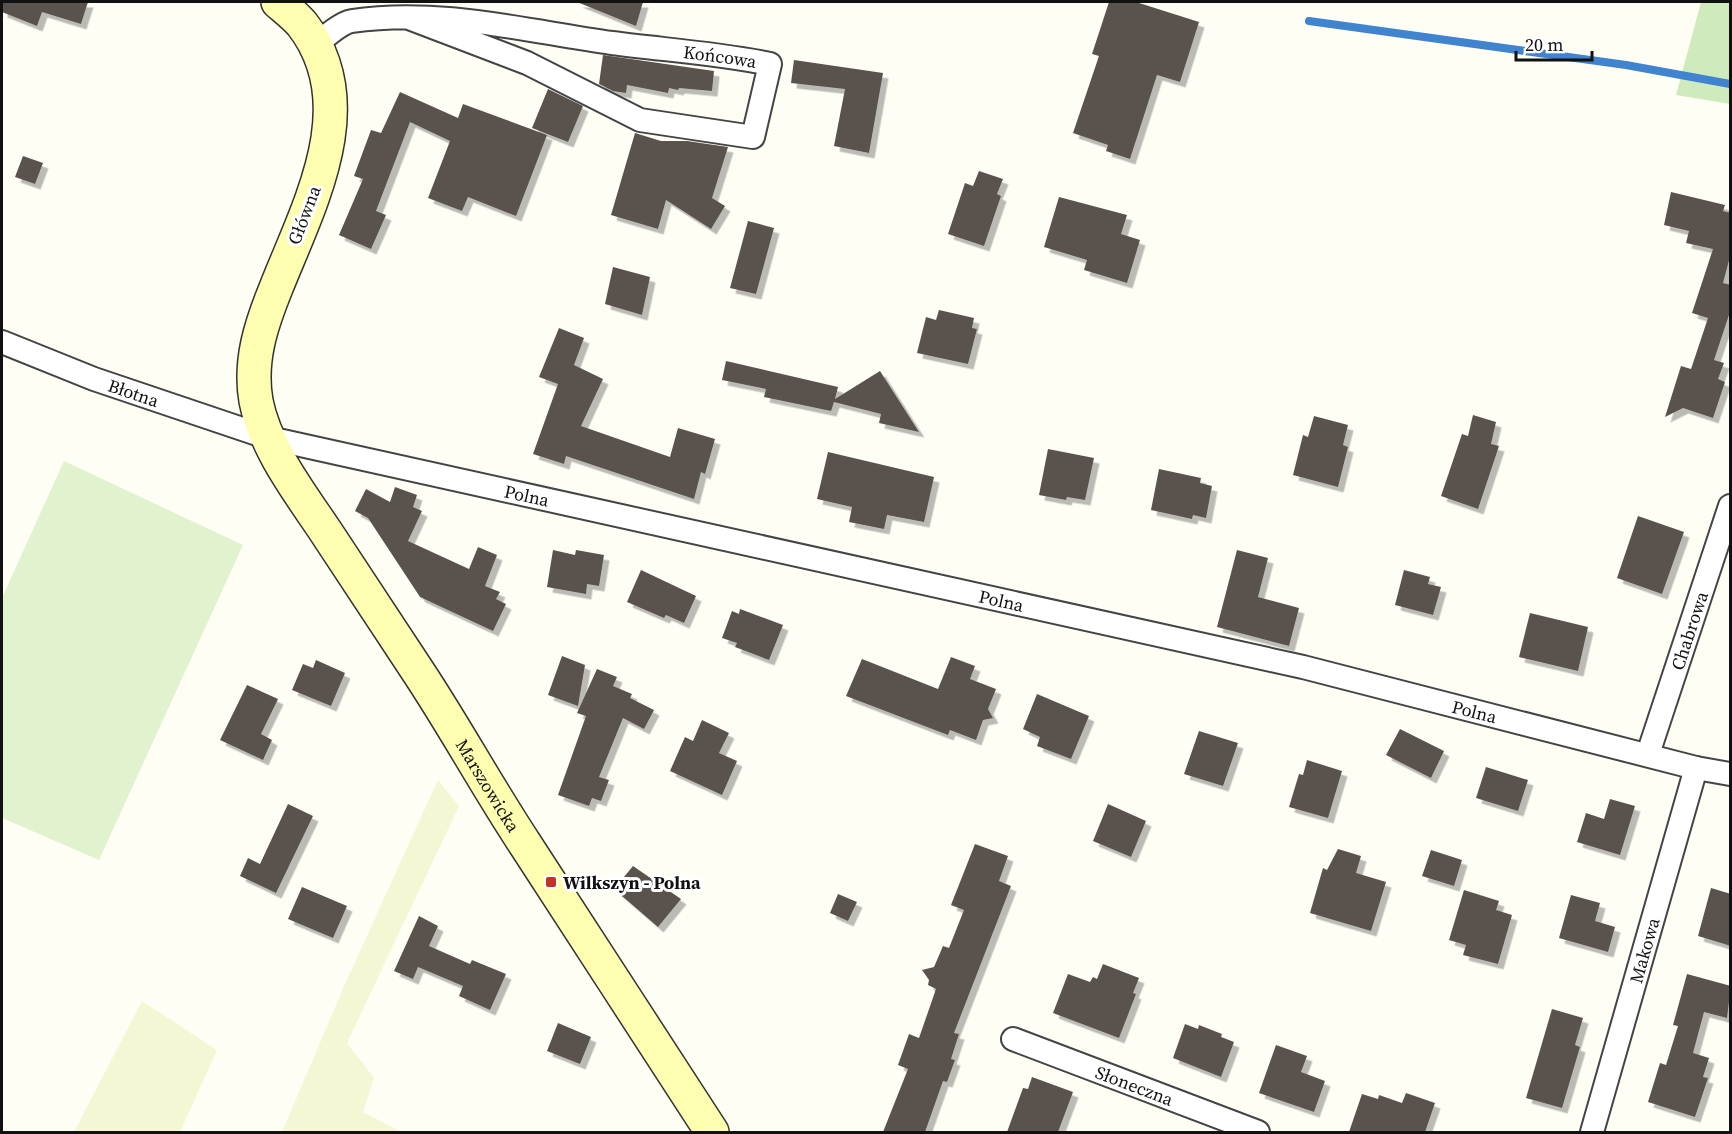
<svg xmlns="http://www.w3.org/2000/svg" width="1732" height="1134" font-family="'Source Serif 4',serif">
	<style>
		.farmland { fill: #f4f6d4 }
		.green { fill: #cfebbd }
		.pitch { fill: #e1f2cf }
		.lines { fill: none; stroke-linecap: round; stroke-linejoin: round }
		.stream { stroke: #4083ce; stroke-width: 8 }
		.building { fill: #5a534d; filter: url(#shadow) }
		.street-casing { stroke: #444; stroke-width: 26 }
		.secondary-casing { stroke: #333; stroke-width: 36 }
		.street { stroke: #fff; stroke-width: 22 }
		.secondary { stroke: #fdfeb0; stroke-width: 33 }
		.poi-dot { fill: #c23327; stroke: #fff; stroke-width: 2 }
		.labels { text-anchor: middle; dominant-baseline: central; stroke-width: 6; stroke-linejoin: round; paint-order: stroke }
		.street-label { font-size: 18px; fill: #111; stroke: #fff }
		.poi-label { font-size: 18px; font-weight: bold; fill: #111; stroke: #fff; text-anchor: start }
	</style>
	<defs>
		<filter id="shadow"><feDropShadow dx="5.5" dy="5.5" stdDeviation="0" flood-color="#0004"/></filter>
	</defs>
	<rect width="100%" height="100%" fill="#fffef5"/>
	<path class="farmland" d="M438 780 459 806 347 1043 374 1078 363 1112 402 1132H282L345 984Z
		M142 1001 217 1050 180 1132H74Z"/>
	<path class="green" d="M1701 2H1730V104L1676 95Z"/>
	<path class="pitch" d="M64 461 243 545 99 860 2 818V598Z"/>
	<g class="lines">
		<path class="stream" d="M1309 21 1626 65 1730 84"/>
	</g>
	<path class="building" d="M2 2H88L81 24 42 12 37 26 2 12Z
		M577 2H643L636 26Z
		M1109 2H1136L1199 22 1180 82 1157 75 1130 159 1106 151 1108 145 1073 133 1099 56 1092 54Z
		M603 55 714 71 712 91 679 88 678 90 669 88 668 93 627 85 626 93 613 91 599 84Z
		M794 60 883 73 869 153 834 146 845 89 791 83Z
		M548 89 583 106 568 142 532 128Z
		M400 92 458 118 463 104 547 135 516 216 468 197 462 211 428 198 450 141 410 122 376 211 386 215 371 249 339 235 363 179 354 176 371 130 381 133Z
		M635 133 661 141H687L728 147 712 198 725 206 711 229 666 200 658 229 611 215Z
		M23 156 43 163 35 184 15 177Z
		M979 171 1003 179 997 194 1001 196 984 246 948 234 965 183 973 186Z
		M1671 192 1725 205 1723 211 1731 213V253L1723 283 1731 285V309L1714 360 1724 363 1718 379 1725 382 1713 418 1683 408 1665 417 1681 366 1691 369 1708 318 1692 313 1713 249 1686 243 1689 231 1664 225Z
		M1059 197 1127 215 1121 234 1140 240 1127 283 1084 270 1087 260 1044 247Z
		M748 221 774 228 756 294 730 288Z
		M613 267 650 277 642 315 605 304Z
		M939 310 974 318 972 328 977 329 968 364 917 353 926 317 936 320Z
		M559 328 584 338 574 365 603 379 581 426 670 457 678 428 715 439 705 474 701 472 694 499 566 456 564 464 533 454 558 384 539 377Z
		M726 361 838 387 835 399 880 371 919 432 879 423 881 414 834 402 831 411 764 397 766 389 722 380Z
		M1473 415 1496 422 1491 444 1499 446 1478 509 1441 496 1462 434 1468 436Z
		M1314 416 1348 425 1343 445 1348 447 1338 487 1293 475 1303 435 1308 437Z
		M1048 449 1094 458 1085 500 1067 497 1066 500 1039 495Z
		M828 452 934 477 924 522 887 515 884 529 849 522 852 507 817 499Z
		M1159 469 1201 478 1200 483 1212 486 1206 518 1193 515 1192 519 1151 510Z
		M395 487 417 495 413 507 422 511 408 541 469 569 478 547 497 555 485 586 500 592 496 599 506 604 493 631 420 597 368 518 355 511 366 489 390 502Z
		M1638 516 1684 532 1662 594 1617 578Z
		M553 550 575 555 576 550 604 555 599 586 587 584 586 594 547 587Z
		M1237 550 1268 558 1258 597 1299 608 1289 646 1217 627Z
		M641 570 696 596 684 623 666 615 664 618 627 602Z
		M1404 570 1430 577 1428 584 1441 587 1433 615 1395 605Z
		M740 609 783 625 769 660 735 647 737 643 722 638 732 611 739 614Z
		M1530 613 1588 627 1578 671 1519 657Z
		M562 656 585 665 578 706 548 695Z
		M951 657 975 666 970 679 996 689 988 709 993 718 983 720 976 740 950 730 948 735 846 696 862 659 938 689Z
		M316 660 345 673 331 706 292 690 303 664 313 668Z
		M597 669 617 677 613 686 632 694 630 698 654 710 644 729 623 718 599 777 609 780 601 801 592 798 589 806 558 795 586 716 577 713Z
		M247 685 278 699 261 734 272 740 263 760 220 740Z
		M1037 694 1089 716 1071 759 1037 746 1040 737 1023 729Z
		M702 720 729 733 719 753 737 761 722 795 670 771 685 737 693 741Z
		M1400 729 1444 751 1431 778 1386 755Z
		M1199 731 1238 743 1223 786 1184 774Z
		M1307 760 1342 771 1328 818 1289 807 1299 774 1303 775Z
		M1486 767 1528 780 1518 811 1476 798Z
		M1610 799 1635 806 1620 855 1577 842 1586 813 1604 819Z
		M288 804 313 816 276 893 240 876 248 858 260 864Z
		M1108 804 1146 821 1131 857 1093 841Z
		M975 844 1008 856 999 881 1011 886 954 1033 959 1034 951 1059 955 1060 947 1082 943 1081 925 1132H883L908 1069 898 1065 909 1034 919 1038 936 989 928 985 929 980 922 970 934 967 943 946 949 948 964 910 951 905Z
		M1338 849 1361 856 1356 873 1386 882 1371 931 1310 913 1323 868 1327 870Z
		M1431 850 1462 860 1454 886 1422 876Z
		M633 866 681 899 658 927 614 889Z
		M302 887 347 906 333 938 288 919Z
		M1711 888 1731 894V946L1698 936Z
		M1464 890 1499 901 1496 910 1512 915 1498 964 1463 955 1466 945 1449 940Z
		M838 894 857 902 848 921 830 913Z
		M1571 895 1600 903 1595 921 1615 927 1608 952 1559 938Z
		M419 916 438 926 429 946 470 964 472 960 506 974 490 1010 459 996 463 986 418 967 413 979 394 971Z
		M1103 964 1139 978 1133 993 1136 994 1119 1038 1053 1013 1068 974 1090 982 1093 977 1097 979Z
		M1687 974 1731 986 1727 1018 1704 1012 1693 1053 1709 1058 1703 1077 1708 1078 1695 1117 1648 1102 1660 1063 1666 1065 1678 1026 1673 1025Z
		M1552 1009 1583 1018 1575 1045 1580 1047 1562 1108 1526 1098Z
		M558 1023 591 1037 580 1064 547 1051Z
		M1185 1024 1198 1029 1199 1025 1222 1034 1221 1037 1234 1042 1221 1077 1173 1058Z
		M1276 1045 1307 1056 1301 1072 1325 1081 1314 1112 1259 1093Z
		M1032 1077 1073 1092 1058 1132H1007L1023 1088 1028 1089Z
		M1406 1093 1435 1103 1425 1132H1349L1362 1094 1378 1099 1379 1095 1402 1103Z"/>
	<g class="lines">
		<g class="street-casing">
			<g id="street">
				<path id="s1" d="M315 46C324 38 340 23 352 21 439 8 526 31 612 43 665 50 717 53 770 64L753 137 640 120 527 63 409 18"/>
				<path id="s2" d="M2 342 94 379 269 438 1303 667 1696 768 1730 774"/>
				<path id="s3" d="M1648 754 1730 506"/>
				<path id="s4" d="M1013 1039 1258 1132"/>
				<path id="s5" d="M1592 1132 1696 768"/>
			</g>
		</g>
		<g class="secondary-casing">
			<g id="secondary">
				<path id="s6" d="M278 2C286 9 295 16 302 24 365 105 308 207 276 288 261 325 249 361 256 401 265 448 300 493 326 532 357 579 388 626 419 673 456 729 488 788 525 844 587 940 650 1036 712 1132"/>
			</g>
		</g>
		<use href="#street" class="street"/>
		<use href="#secondary" class="secondary"/>
	</g>
	<rect class="poi-dot" x="545" y="876" width="12" height="12" rx="3"/>
	<g class="labels">
		<g class="street-label">
			<text stroke="none"><textPath href="#s1" startOffset="416">Końcowa</textPath></text>
			<text transform="translate(304 215) rotate(-69)">Główna</text>
			<text stroke="none"><textPath href="#s2" startOffset="141">Błotna</textPath></text>
			<text stroke="none"><textPath href="#s2" startOffset="548">Polna</textPath></text>
			<text stroke="none"><textPath href="#s2" startOffset="1034">Polna</textPath></text>
			<text stroke="none"><textPath href="#s3" startOffset="130">Chabrowa</textPath></text>
			<text stroke="none"><textPath href="#s2" startOffset="1520">Polna</textPath></text>
			<text stroke="none"><textPath href="#s6" startOffset="879">Marszowicka</textPath></text>
			<text stroke="none"><textPath href="#s5" startOffset="189">Makowa</textPath></text>
			<text stroke="none"><textPath href="#s4" startOffset="130">Słoneczna</textPath></text>
		</g>
		<g class="poi-label">
			<text x="563" y="882">Wilkszyn - Polna</text>
		</g>
	</g>
	<rect width="1732" height="1134" fill="none" stroke="#111111" stroke-width="6"/>
	<path d="M1516 51v9h76v-9" fill="none" stroke="#111111" stroke-width="3"/>
	<text x="1525" y="51" font-size="18" fill="#111111" stroke="#ffffff" stroke-width="4.5" paint-order="stroke">20 m</text>
</svg>
